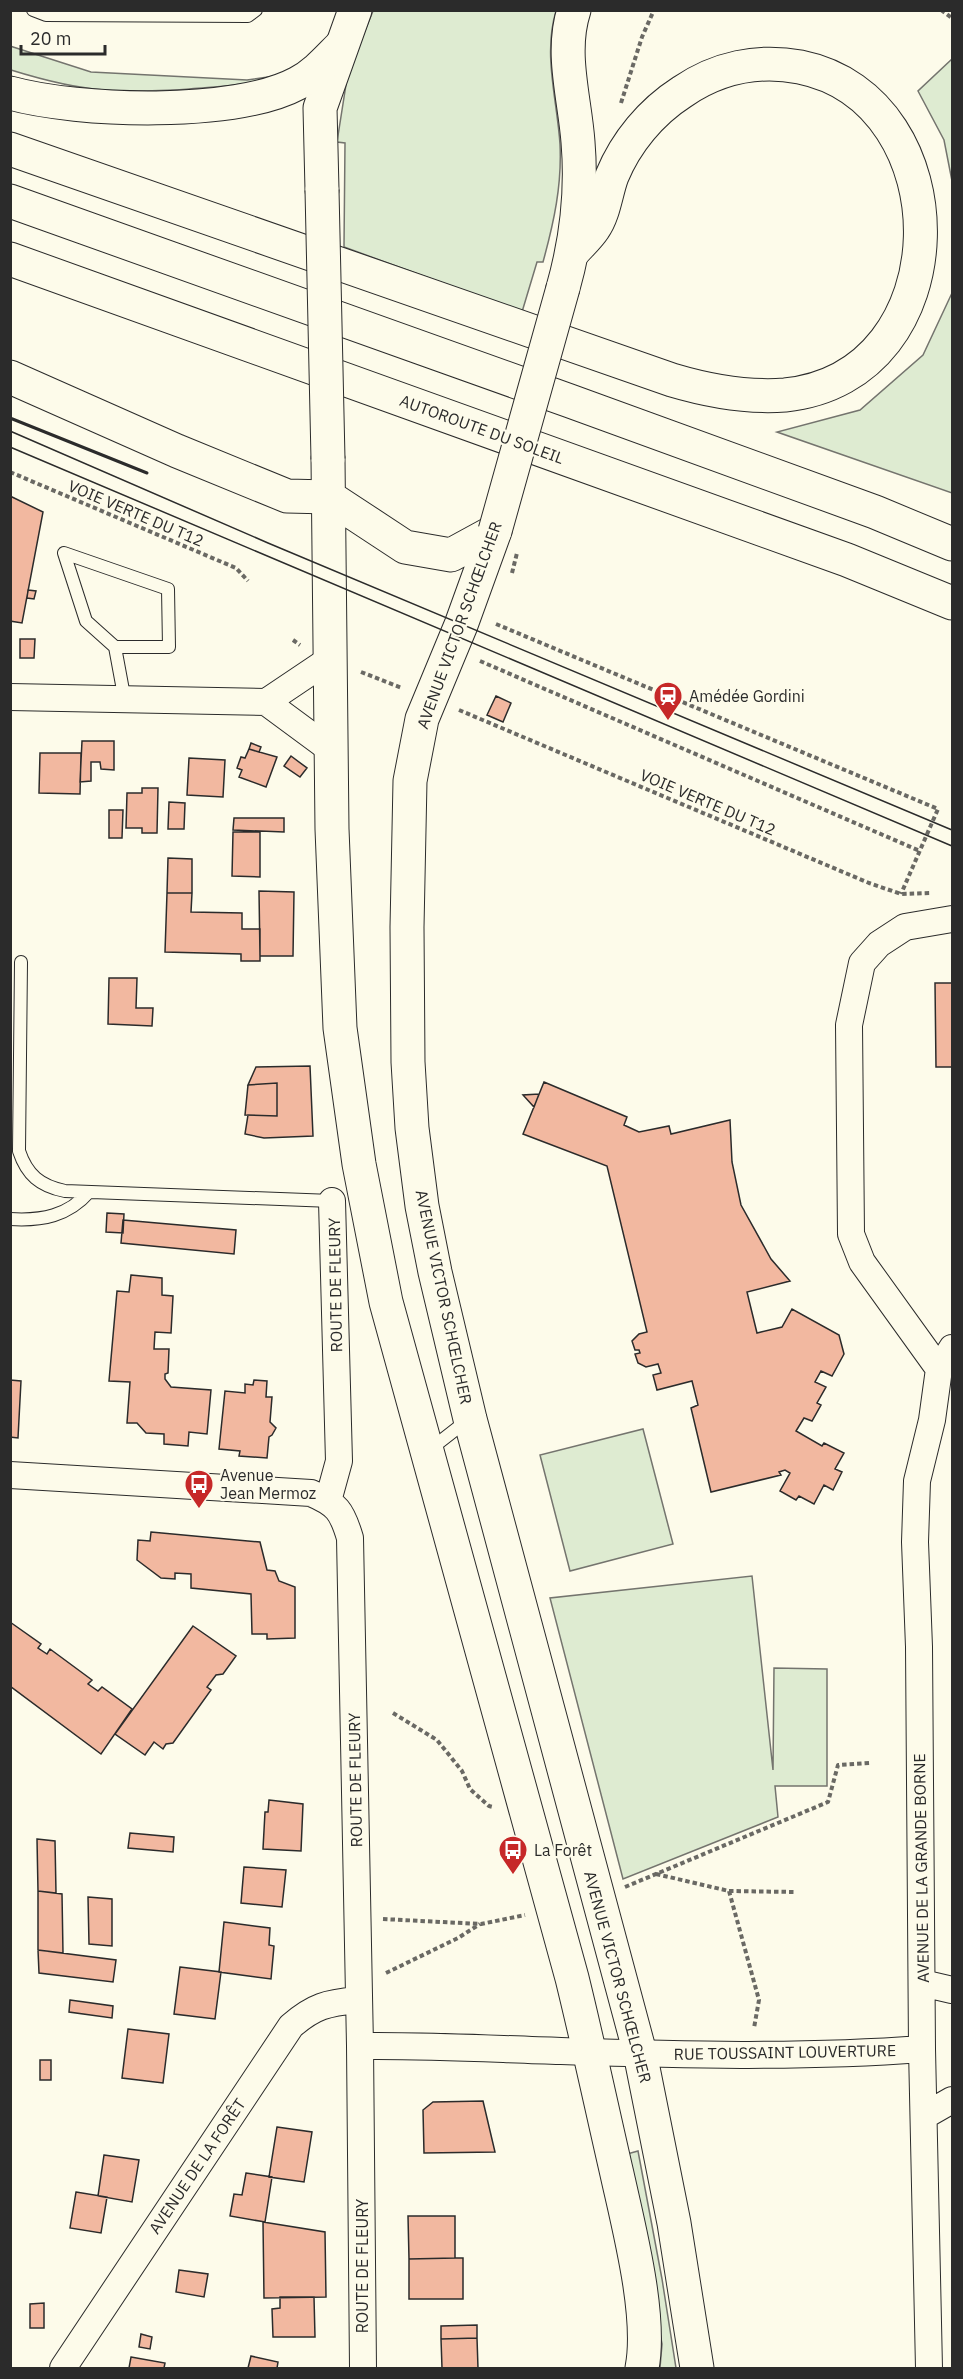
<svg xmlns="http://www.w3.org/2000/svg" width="963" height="2379" font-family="'IBM Plex Sans',sans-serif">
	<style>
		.green { fill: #deebd1; stroke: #74746e; stroke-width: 1.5 }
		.building { fill: #f2b8a0; stroke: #2b2b2b; stroke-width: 1.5 }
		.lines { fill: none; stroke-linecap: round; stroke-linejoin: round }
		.lane-casing { stroke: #2b2b2b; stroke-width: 14 }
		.street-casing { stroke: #2b2b2b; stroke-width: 28 }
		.primary-casing { stroke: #2b2b2b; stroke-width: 35 }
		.highway-casing { stroke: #2b2b2b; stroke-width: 35 }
		.path { stroke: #6a6964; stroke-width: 4; stroke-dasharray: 4.5 3; stroke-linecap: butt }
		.lane { stroke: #fdfbea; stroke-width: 12 }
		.street { stroke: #fdfbea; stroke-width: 26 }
		.primary { stroke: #fdfbea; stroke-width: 33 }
		.highway { stroke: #fdfbea; stroke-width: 33 }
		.tram { stroke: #2b2b2b; stroke-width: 1.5 }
		.primary-bridge-casing { stroke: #2b2b2b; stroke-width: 35; stroke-linecap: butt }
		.path-bridge { stroke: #6a6964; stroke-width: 4; stroke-dasharray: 4.5 3; stroke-linecap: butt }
		.primary-bridge { stroke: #fdfbea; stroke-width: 33 }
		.wall { stroke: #2b2b2b; stroke-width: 3 }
		.labels { text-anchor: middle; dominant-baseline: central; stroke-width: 4.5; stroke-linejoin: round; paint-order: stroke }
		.street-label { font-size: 16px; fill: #2b2b2b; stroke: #fdfbea }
		.poi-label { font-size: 16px; fill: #2b2b2b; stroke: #fdfbea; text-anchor: start }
	</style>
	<rect width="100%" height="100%" fill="#fdfbea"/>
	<path class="green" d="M373 11H556C543 54 557 99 560 144 562 185 554 222 543 262H537L522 312 344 247 345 143 337 142 348 72Z
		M10 46 91 72 247 80 282 75 270 82C216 86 160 94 105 90 73 88 40 79 11 70Z
		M952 59V181L944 140 918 91Z
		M952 293V493L777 432 860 410 923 355Z
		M643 1429 673 1544 570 1571 540 1455Z
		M752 1576 773 1770 774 1668 827 1669V1786H775L778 1817 623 1879 550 1598Z
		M638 2151 662 2279 676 2368H660L662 2344 627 2154Z"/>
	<path class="building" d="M10 496 43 512 22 623 10 621Z
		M28 590 36 591 34 599 27 598Z
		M20 639H35L34 658H20Z
		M496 696 511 703 503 722 487 715Z
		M82 741H114V770L101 769 100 762H91V781L80 782Z
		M251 743 261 747 259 752 249 749Z
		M249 749 277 757 266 787 239 777 242 770 237 768 241 757 245 758Z
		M40 753H81L80 794 39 793Z
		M291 756 307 768 300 777 284 766Z
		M189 758 225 760 223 797 187 795Z
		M142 788H158L157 833H142V828H126L127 793H142Z
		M169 802 185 803 184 829H168Z
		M109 810H123L122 838H109Z
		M234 818H284V832L233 830Z
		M233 832H260V877L232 876Z
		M168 858 192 859V893H167Z
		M259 891 294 892 293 956H260Z
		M167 893H192L191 912 242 913V929H260V961H241V954L165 952Z
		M109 978H137L136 1008H153L152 1026 108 1024Z
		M935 983H952V1067H936Z
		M310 1066 313 1136 264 1138 245 1134 248 1115 277 1116V1083L248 1085 256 1067Z
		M544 1082 627 1117 624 1125 639 1132 669 1126 671 1134 730 1120 732 1162 741 1205 771 1259 790 1281 747 1292 757 1333 782 1327 792 1309 839 1335 844 1354 832 1376 821 1371 815 1382 826 1387 817 1403 821 1405 812 1421 804 1418 796 1431 822 1446 824 1443 844 1453 835 1469 842 1472 833 1490 824 1485 814 1504 799 1496 796 1500 780 1491 790 1473 785 1470 779 1472 781 1475 711 1492 691 1408 698 1405 692 1381 657 1390 653 1375 661 1373 658 1364 646 1367 638 1363 635 1354 640 1353 639 1350H635L632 1341 639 1334 647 1332 607 1166 523 1134Z
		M277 1083V1116L245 1115 248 1085Z
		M539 1094 534 1107 523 1095Z
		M107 1213 124 1214 123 1233 106 1232Z
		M123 1220 236 1230 234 1254 121 1243Z
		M131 1275 162 1278V1295L173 1296 171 1333 155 1332 154 1349H169L168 1373 165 1374V1379L171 1387 211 1390 207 1434 189 1432 188 1446 164 1444V1434L146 1433 137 1423H127L130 1382 109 1381 117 1291 129 1292Z
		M10 1380 21 1381 18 1438 10 1437Z
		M254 1380 267 1381 266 1397H272L270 1422 276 1428 272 1435 269 1437 267 1458 239 1456 240 1451 219 1449 225 1391 245 1393V1384L253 1385Z
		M151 1532 260 1542 267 1570 275 1571 279 1581 295 1587V1638L267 1639V1634H252L251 1594 191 1588V1574L175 1573V1579L161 1578 137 1560 138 1540 150 1541Z
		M10 1622 41 1644 38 1648 47 1654 50 1649 92 1680 88 1684 98 1691 102 1687 132 1709 101 1754 10 1686Z
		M193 1626 236 1656 223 1674 216 1675 207 1687 211 1690 173 1743 166 1744 163 1749 154 1742 145 1755 115 1734Z
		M269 1800 303 1804 301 1851 263 1849 265 1812H268Z
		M130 1833 174 1837 173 1852 128 1848Z
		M37 1839 55 1841 56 1893 38 1891Z
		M244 1867 286 1870 282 1907 241 1903Z
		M38 1891 62 1894 63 1953 38 1950Z
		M88 1897 112 1899V1946L89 1944Z
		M224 1922 270 1928 269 1945 274 1946 271 1979 219 1972Z
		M38 1950 116 1960 113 1982 39 1973Z
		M180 1967 221 1972 215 2019 174 2014Z
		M70 2000 113 2006 112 2018 69 2012Z
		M128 2029 169 2034 163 2083 122 2078Z
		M40 2060H51V2080H40Z
		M483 2101 495 2152 424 2153 423 2110 433 2102Z
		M277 2127 312 2132 304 2182 269 2177Z
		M104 2155 139 2160 132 2202 98 2196Z
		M246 2173 272 2177 265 2222 230 2216 234 2194 242 2195Z
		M76 2192 107 2197 101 2233 70 2228Z
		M408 2216H455V2258L409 2259Z
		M263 2222 325 2232 326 2297 264 2298Z
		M455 2258H463V2299H409V2259Z
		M179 2270 208 2274 204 2297 176 2292Z
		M280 2297H314L315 2337H273L272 2309 280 2308Z
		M44 2303V2328H30V2304Z
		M477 2325V2338L441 2339V2326Z
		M141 2334 152 2337 150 2349 139 2347Z
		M477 2338 478 2368H442L441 2339Z
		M251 2356 278 2362 277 2368H248Z
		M131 2357 165 2363 164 2368H129Z"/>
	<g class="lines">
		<g class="lane-casing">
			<path id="lane" d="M33 10 46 15 248 16 256 10
				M64 553 168 589 169 647H115L86 621Z
				M115 647 125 701
				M21 962 19 1151C27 1175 40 1186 65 1191L332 1201
				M10 1219C42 1221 68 1216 89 1192
				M428 1451 469 1419"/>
		</g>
		<g class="street-casing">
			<path id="street" d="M10 697 266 702 330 659
				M266 702 331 750
				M939 1369 862 1262 851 1234 849 1025 862 963 879 944 905 927 952 919
				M10 1475 311 1493C337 1504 342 1511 350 1538L360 2046 363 2368
				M328 1501 339 1461 332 1201
				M922 1983 952 1990
				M360 2046C427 2045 494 2049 561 2051 681 2055 802 2058 922 2049
				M924 2116 952 2100
				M63 2368 291 2026C314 2006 327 2003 357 2000
				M929 2368 922 2049 919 1647 915 1542 917 1481 932 1420 939 1369 952 1348"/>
		</g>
		<g class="primary-casing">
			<path id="primary" d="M322 190 320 108 355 10
				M563 288C576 242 582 190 578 142 575 99 560 53 574 10
				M328 459 332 829 340 1028 359 1164 386 1302 572 1978C588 2043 602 2109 617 2174 629 2228 652 2316 642 2368
				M329 497 405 547 451 555 495 531
				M495 531 461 625 422 719 410 781 407 927 408 1062 412 1128 422 1206 435 1272 470 1419 640 2053 674 2223 697 2368"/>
		</g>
		<g class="highway-casing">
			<path id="highway" d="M10 93C79 112 235 117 298 83 315 74 327 60 340 47
				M10 149 672 380C709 391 746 398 785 395 963 377 963 100 800 67 758 59 717 68 682 92 651 112 626 142 612 176 606 192 604 214 594 228 588 237 580 244 573 252
				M10 201 570 401 875 512 952 544
				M10 259 847 560 952 603
				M10 377 177 451 287 496 329 497"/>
		</g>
		<path class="path" d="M941 10 952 18
			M621 103 642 37 654 10
			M10 472 236 568 248 581
			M496 624 938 809 901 894
			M293 640 300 645
			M480 661 920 851
			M361 672 402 688
			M459 710 869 883 901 894 931 893
			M393 1713 437 1740 462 1771 470 1789 489 1806 493 1807
			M656 1874 729 1891 759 2000 754 2028
			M625 1887 828 1802 838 1765 870 1763
			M729 1891 795 1892
			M383 1919 481 1924 525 1915
			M386 1973 458 1938 480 1924"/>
		<use href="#lane" class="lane"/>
		<use href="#street" class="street"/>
		<use href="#primary" class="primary"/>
		<use href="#highway" class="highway"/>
		<path class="tram" d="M10 431 268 543 952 830
			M10 447 952 846"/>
		<g class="primary-bridge-casing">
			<path id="primary-bridge" d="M322 190 328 459
				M495 531 563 288"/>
		</g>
		<path class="path-bridge" d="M512 573 517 553"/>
		<use href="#primary-bridge" class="primary-bridge"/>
		<path class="wall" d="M10 418 147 473"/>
	</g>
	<defs>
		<g id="station-pin" transform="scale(1.5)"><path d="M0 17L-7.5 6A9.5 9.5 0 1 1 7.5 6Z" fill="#c62828" stroke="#fdfbea"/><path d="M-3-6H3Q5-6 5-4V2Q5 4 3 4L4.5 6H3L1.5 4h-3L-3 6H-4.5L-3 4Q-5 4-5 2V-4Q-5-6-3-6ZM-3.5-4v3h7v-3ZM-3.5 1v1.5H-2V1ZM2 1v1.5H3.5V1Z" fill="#fff"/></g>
		<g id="bus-pin" transform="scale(1.5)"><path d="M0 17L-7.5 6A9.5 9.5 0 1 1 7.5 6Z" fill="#c62828" stroke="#fdfbea"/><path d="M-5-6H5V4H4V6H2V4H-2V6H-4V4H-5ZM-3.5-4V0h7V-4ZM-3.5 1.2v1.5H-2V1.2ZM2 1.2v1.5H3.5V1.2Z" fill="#fff"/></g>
	</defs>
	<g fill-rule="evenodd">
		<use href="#station-pin" x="668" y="696"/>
		<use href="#bus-pin" x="199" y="1484"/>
		<use href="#bus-pin" x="513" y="1850"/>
	</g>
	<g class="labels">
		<g class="street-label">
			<text transform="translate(482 429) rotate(20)">AUTOROUTE DU SOLEIL</text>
			<text transform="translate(136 513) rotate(23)">VOIE VERTE DU T12</text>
			<text transform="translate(459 625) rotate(-70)">AVENUE VICTOR SCHŒLCHER</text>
			<text transform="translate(708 802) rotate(23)">VOIE VERTE DU T12</text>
			<text transform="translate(335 1285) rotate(-91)">ROUTE DE FLEURY</text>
			<text transform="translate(444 1297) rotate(78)">AVENUE VICTOR SCHŒLCHER</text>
			<text transform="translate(355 1780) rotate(-91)">ROUTE DE FLEURY</text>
			<text transform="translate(921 1868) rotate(-91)">AVENUE DE LA GRANDE BORNE</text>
			<text transform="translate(618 1977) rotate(75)">AVENUE VICTOR SCHŒLCHER</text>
			<text transform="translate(785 2052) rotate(-1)">RUE TOUSSAINT LOUVERTURE</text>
			<text transform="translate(197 2166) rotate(-56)">AVENUE DE LA FORÊT</text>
			<text transform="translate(362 2266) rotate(-90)">ROUTE DE FLEURY</text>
		</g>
		<g class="poi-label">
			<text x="689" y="696">Amédée Gordini</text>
			<text x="220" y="1475">Avenue<tspan x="220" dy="18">Jean Mermoz</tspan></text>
			<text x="534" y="1850">La Forêt</text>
		</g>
	</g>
	<rect width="963" height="2379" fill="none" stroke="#2b2b2b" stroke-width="24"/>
	<path d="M21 45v9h84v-9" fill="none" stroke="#2b2b2b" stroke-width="3"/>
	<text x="30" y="45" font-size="18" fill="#2b2b2b" stroke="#fdfbea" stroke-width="4.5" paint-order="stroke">20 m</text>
</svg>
